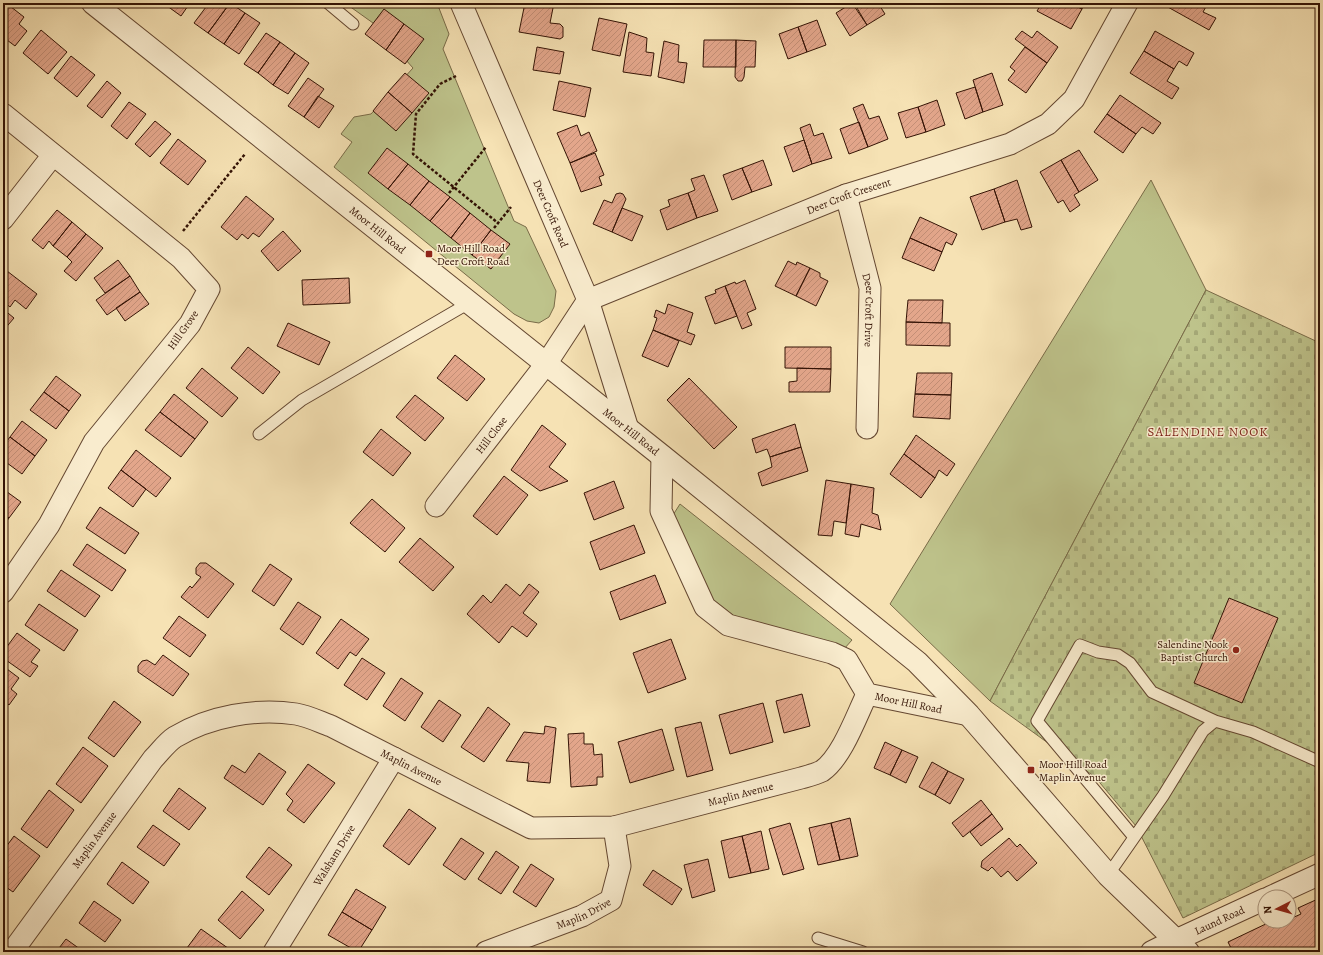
<svg xmlns="http://www.w3.org/2000/svg" width="1323" height="955" font-family="Alegreya,serif">
	<style>
		.green { fill: #bec38b; stroke: #796b48 }
		.cemetery { fill: url(#cemetery-stones); stroke: #796b48 }
		.building { fill: url(#building-hatch); stroke: #341305 }
		.lines { fill: none; stroke-linecap: round; stroke-linejoin: round }
		.service-casing { stroke: #644731; stroke-width: 13 }
		.minor-casing { stroke: #644731; stroke-width: 23 }
		.tertiary-casing { stroke: #644731; stroke-width: 24 }
		.path { stroke: #341305; stroke-width: 2.5; stroke-dasharray: 3 2; stroke-linecap: butt }
		.service { stroke: #f9ecce; stroke-width: 11 }
		.minor { stroke: #f9ecce; stroke-width: 21 }
		.tertiary { stroke: #f9ecce; stroke-width: 22 }
		.poi-dot { fill: #8f2418; stroke: #f9ecce; stroke-width: 1.5 }
		.labels { text-anchor: middle; dominant-baseline: central; stroke-width: 3; stroke-linejoin: round; paint-order: stroke }
		.street-label { font-size: 11px; fill: #341305; stroke: #f9ecce }
		.poi-label { font-size: 11px; fill: #341305; stroke: #f9ecce; text-anchor: start }
		.quarter-label { font-size: 13px; letter-spacing: 1px; fill: #7a1f14; stroke: #f9ecce }
	</style>
	<defs>
		<pattern id="cemetery-stones" width="16" height="16" patternUnits="userSpaceOnUse"><rect width="16" height="16" fill="#bec38b"/><path d="M2 7V4a2 2 0 0 1 4 0v3zM10 15v-3a2 2 0 0 1 4 0v3z" fill="#a4a776"/></pattern>
		<pattern id="building-hatch" width="6" height="6" patternUnits="userSpaceOnUse"><rect width="6" height="6" fill="#e3a68b"/><path d="M-1 1l2-2M0 6l6-6M5 7l2-2" fill="none" stroke="#c38e76"/></pattern>
	</defs>
	<rect width="100%" height="100%" fill="#f6e2b4"/>
	<filter id="stains"><feTurbulence type="fractalNoise" baseFrequency=".005" numOctaves="4"/><feColorMatrix values="0 0 0 0 .2 0 0 0 0 .09 0 0 0 0 .02 0 0 0 .5 -.17"/></filter>
	<radialGradient id="worn" r=".72"><stop offset=".6" stop-color="#630" stop-opacity="0"/><stop offset="1" stop-color="#630" stop-opacity=".3"/></radialGradient>
	<path class="green" d="M345 3H437L449 34 443 49 514 221 526 227 556 291 554 307 549 317 539 323 527 321 514 314 334 167 352 142 341 134 354 117 371 114 413 68 373 23Z
		M1151 180 1206 290 990 701 890 604Z
		M680 504 852 640 844 649 734 616 712 599 673 515Z"/>
	<path class="cemetery" d="M1206 290 1320 343V852L1183 918 1136 826 1095 777 990 701Z"/>
	<path class="building" d="M6 3 24 17 19 24 27 31 15 46 3 37V7Z
		M163 3H190L181 16Z
		M209 3H230L208 33 194 23Z
		M230 3 245 13 224 44 208 33Z
		M525 3H554L550 23 560 24 563 27V37L560 39 519 32Z
		M852 3 867 25 850 36 836 13Z
		M854 3H878L885 14 867 25Z
		M1042 3H1048L1054 6 1055 3H1070L1082 9 1071 29 1037 11Z
		M1070 3H1085L1082 9Z
		M1167 3H1208L1203 12 1216 18 1209 30 1166 6Z
		M384 9 404 24 386 50 365 34Z
		M245 13 260 23 239 54 224 44Z
		M599 18 627 24 620 56 592 50Z
		M817 20 826 45 807 52 798 27Z
		M404 24 424 39 405 64 386 50Z
		M798 27 807 52 788 59 779 34Z
		M41 30 67 52 48 74 23 53Z
		M1022 31 1032 38 1037 31 1058 47 1047 63 1015 39Z
		M1155 31 1194 53 1187 66 1179 61 1174 69 1144 51Z
		M629 32 647 38 646 52 654 53 651 76 623 72Z
		M266 33 280 42 258 73 244 64Z
		M704 40H736V67H703Z
		M736 40 756 41 755 67H745L744 77 742 81H738L735 77Z
		M664 41 679 45 678 62 687 63 684 83 658 77Z
		M280 42 295 53 273 85 258 73Z
		M537 47 564 52 560 74 533 70Z
		M1025 47 1047 63 1026 93 1008 80 1015 71 1010 67Z
		M1144 51 1174 69 1167 81 1179 88 1172 99 1130 73Z
		M295 53 309 63 288 94 273 85Z
		M71 56 95 75 77 97 54 78Z
		M405 73 429 93 412 113 388 92Z
		M992 73 1003 105 983 112 973 80Z
		M308 78 324 89 304 117 288 106Z
		M107 81 121 93 102 118 87 106Z
		M559 81 591 88 585 117 553 110Z
		M975 87 983 112 965 119 956 93Z
		M388 92 412 113 396 131 373 111Z
		M1120 95 1161 123 1153 134 1142 127 1136 134 1107 114Z
		M318 96 334 106 319 128 304 117Z
		M937 100 945 125 926 132 918 107Z
		M129 102 146 114 127 139 111 126Z
		M863 104 869 119 879 116 888 139 868 147 853 108Z
		M918 107 926 132 906 138 898 113Z
		M1107 114 1136 134 1123 153 1094 132Z
		M155 121 171 134 150 157 135 144Z
		M859 122 868 147 849 154 840 129Z
		M810 124 814 136 823 133 832 158 812 164 800 128Z
		M577 125 581 136 589 132 597 151 570 163 557 133Z
		M178 139 206 161 188 185 160 163Z
		M804 140 812 164 793 172 784 147Z
		M387 148 408 164 388 189 368 173Z
		M1079 150 1098 180 1079 192 1061 160Z
		M595 153 604 175 599 177 602 185 581 192 570 163Z
		M763 160 772 185 752 192 742 168Z
		M1061 160 1079 192 1074 195 1080 205 1070 212 1063 200 1058 203 1040 172Z
		M408 164 429 181 410 205 388 189Z
		M742 168 752 192 732 200 723 175Z
		M704 175 718 211 697 218 688 193 695 190 691 179Z
		M1017 180 1032 227 1021 230 1017 219 1005 222 994 189Z
		M429 181 450 197 430 221 410 205Z
		M994 189 1005 222 982 230 970 197Z
		M620 193 623 194 626 199 612 232 593 224 604 200 612 203 616 194Z
		M688 193 697 218 667 230 660 210 670 206 668 200Z
		M246 196 274 219 259 237 253 233 248 239 242 234 237 240 221 227Z
		M450 197 470 213 451 238 430 221Z
		M622 208 643 216 632 241 612 232Z
		M57 210 72 222 53 246 49 241 43 249 32 240Z
		M470 213 491 230 472 255 451 238Z
		M920 217 957 234 952 245 946 242 942 252 910 238Z
		M72 222 86 234 67 257 53 246Z
		M491 230 510 244 491 269 472 255Z
		M283 231 301 251 278 271 261 251Z
		M86 234 103 248 76 281 64 271 72 262 67 257Z
		M910 238 942 252 934 271 902 258Z
		M118 260 130 276 105 293 94 278Z
		M788 261 796 265 797 262 810 268 796 296 775 286Z
		M810 268 820 273V277L828 281 816 306 796 296Z
		M7 271 37 294 26 309 15 300 10 307 3 301V276Z
		M130 276 140 292 107 315 96 300Z
		M349 278 350 303 303 305 302 280Z
		M745 280 756 309 747 313 752 325 742 329 725 286 735 282 736 284Z
		M725 286 737 316 715 324 705 297 716 293 715 290Z
		M140 292 149 304 125 321 116 308Z
		M908 300H943L942 323 906 322Z
		M668 304 693 313 687 332 695 335 691 345 653 330 657 318 654 317 656 310 665 314Z
		M3 309 14 318 3 331Z
		M906 322 950 323V346L906 345Z
		M288 323 330 342 319 365 277 346Z
		M653 330 679 341 668 367 642 356Z
		M248 347 280 372 263 394 231 368Z
		M785 347H831V369L785 368Z
		M455 355 485 379 467 401 437 378Z
		M202 368 238 398 222 417 186 388Z
		M797 368 831 369 830 392H789V382L797 381Z
		M917 373H952L951 395 915 394Z
		M56 376 81 395 69 411 44 392Z
		M689 378 737 427 714 449 667 400Z
		M44 392 69 411 56 429 30 410Z
		M174 394 208 422 195 439 160 412Z
		M915 394 951 395 950 419 913 417Z
		M415 395 444 418 425 441 396 417Z
		M160 412 195 439 181 457 145 430Z
		M22 421 47 440 35 456 10 437Z
		M795 424 801 447 770 457 767 449 756 453 752 439Z
		M542 425 566 444 549 467 568 481 540 491 511 470Z
		M381 429 411 453 393 476 363 452Z
		M916 435 955 464 947 476 939 470 935 478 904 454Z
		M10 437 35 456 22 474 3 460V446Z
		M801 447 808 471 762 486 758 473 772 467 770 457Z
		M136 450 171 478 156 497 121 470Z
		M904 454 935 478 921 498 890 474Z
		M121 470 146 489 133 507 108 488Z
		M504 476 528 495 497 535 473 516Z
		M826 480 851 484 846 523 834 521 832 536 818 535Z
		M614 481 624 508 594 520 584 493Z
		M851 484 874 488 872 513 878 515 881 530 861 524 859 537 845 534Z
		M3 489 21 502 9 518 3 514Z
		M372 499 405 528 385 552 350 523Z
		M100 507 139 533 125 554 86 528Z
		M3 514 9 518 3 526Z
		M634 525 645 553 600 570 590 542Z
		M420 538 454 567 433 591 399 562Z
		M87 544 126 570 112 591 73 565Z
		M200 563H206L234 584 208 618 181 597 190 586 192 588 201 577 196 574V568Z
		M270 564 292 579 274 606 252 591Z
		M61 570 100 596 85 617 47 591Z
		M655 575 666 603 620 620 610 592Z
		M506 584 520 596 529 584 539 592 523 613 537 624 527 637 512 626 499 643 467 614 483 595 491 603Z
		M1229 598 1278 618 1242 703 1194 683Z
		M298 602 321 617 303 645 280 629Z
		M39 604 78 630 64 651 25 625Z
		M179 616 206 635 190 657 163 638Z
		M341 619 369 639 356 656 350 652 338 669 316 653Z
		M17 633 40 650 31 662 38 666 30 677 3 658V652Z
		M671 639 686 679 648 693 633 653Z
		M163 655 189 674 173 696 138 672V666L142 661 147 660 155 665Z
		M362 658 385 673 367 700 344 685Z
		M3 666 19 678 11 689 17 694 9 705 3 700Z
		M401 678 423 693 405 721 383 706Z
		M802 694 810 726 784 733 776 701Z
		M439 700 461 715 443 742 421 727Z
		M114 701 141 722 114 757 88 738Z
		M763 703 773 742 730 754 719 715Z
		M488 707 510 724 484 762 461 747Z
		M701 722 713 770 687 777 675 728Z
		M545 726 556 728 550 783 527 781 529 763 506 761 524 732 544 734Z
		M662 729 674 770 630 783 618 742Z
		M584 733V744H593L594 755 602 754 603 777H597V785L571 787 568 734Z
		M885 742 902 750 890 775 874 768Z
		M83 747 108 766 81 803 56 784Z
		M902 750 918 757 906 783 890 775Z
		M259 753 286 772 263 805 224 778 232 765 245 773Z
		M932 762 948 771 935 795 919 787Z
		M308 764 335 783 304 823 287 810 293 801 286 794Z
		M948 771 964 779 950 804 935 795Z
		M179 788 206 808 189 830 163 811Z
		M49 790 74 810 47 848 21 829Z
		M981 800 992 814 963 837 952 823Z
		M409 809 436 828 409 865 383 846Z
		M992 814 1003 829 981 846 970 832Z
		M850 818 858 856 840 860 831 823Z
		M790 823 804 869 783 875 769 829Z
		M831 823 840 860 818 865 809 828Z
		M153 825 180 844 164 866 137 847Z
		M761 831 769 869 751 873 742 836Z
		M14 836 40 856 13 892 3 885V851Z
		M742 836 751 873 729 878 721 841Z
		M461 838 484 853 465 880 443 865Z
		M1009 838 1017 847 1020 844 1037 863 1017 881 1008 871 1001 877 992 867 988 871 981 867 982 861Z
		M269 847 292 865 269 895 246 877Z
		M496 851 519 867 501 894 478 879Z
		M708 859 715 891 692 898 684 865Z
		M122 862 149 882 133 904 107 884Z
		M531 864 554 879 536 907 513 892Z
		M653 870 682 889 672 905 643 885Z
		M356 889 386 907 372 930 342 912Z
		M242 891 264 910 240 939 218 920Z
		M1320 898V952H1233L1228 942 1272 921H1289V913L1292 918 1301 914 1298 908Z
		M94 901 121 920 105 942 79 923Z
		M342 912 372 930 358 952 328 935Z
		M201 929 232 951 231 952H184Z
		M66 939 84 952H56Z"/>
	<g class="lines">
		<g class="service-casing">
			<path id="service" d="M328 3 353 24
				M259 434 302 400 469 303
				M1133 836 1037 721 1080 645 1098 652 1118 655 1130 663 1152 692 1215 721
				M1108 875 1163 796 1203 731 1215 721 1253 732 1320 762
				M818 938 863 952"/>
		</g>
		<g class="minor-casing">
			<g id="minor">
				<path id="s1" d="M461 3 588 300 628 429"/>
				<path d="M3 114 181 258 209 289 190 324 94 442 49 525 3 592"/>
				<path id="s2" d="M846 195 870 288 867 428"/>
				<path d="M3 219 53 155"/>
				<path id="s3" d="M662 456 661 511 705 607 728 625 832 653 847 660 867 694 969 715"/>
				<path id="s4" d="M436 506 546 364 588 300 846 195 1010 144 1048 124 1074 99 1127 3"/>
				<path d="M1270 897 1320 874"/>
				<path id="s5" d="M1174 941 1265 899"/>
				<path id="s6" d="M12 952 153 759C160 752 167 742 175 737 210 716 256 708 296 714 308 716 320 722 331 726L531 828 614 827 801 778C808 776 816 774 822 771 842 757 856 717 867 694"/>
				<path id="s7" d="M274 952 394 758"/>
				<path id="s8" d="M486 952 582 916 611 900 620 866 614 827"/>
			</g>
		</g>
		<g class="tertiary-casing">
			<g id="tertiary">
				<path id="s9" d="M93 3 662 456 917 662 969 715 1108 875 1188 952"/>
				<path d="M1152 952 1174 941"/>
			</g>
		</g>
		<path class="path" d="M456 76 440 84 416 114 413 154 498 223
			M449 193 486 147
			M494 228 511 207
			M183 231 245 154"/>
		<use href="#service" class="service"/>
		<use href="#minor" class="minor"/>
		<use href="#tertiary" class="tertiary"/>
	</g>
	<g class="poi-dot">
		<rect x="425" y="250" width="8" height="8" rx="2"/>
		<circle cx="1236" cy="650" r="4"/>
		<rect x="1027" y="766" width="8" height="8" rx="2"/>
	</g>
	<g class="labels">
		<g class="street-label">
			<text stroke="none"><textPath href="#s4" startOffset="537">Deer Croft Crescent</textPath></text>
			<text stroke="none"><textPath href="#s1" startOffset="229">Deer Croft Road</textPath></text>
			<text stroke="none"><textPath href="#s9" startOffset="364">Moor Hill Road</textPath></text>
			<text stroke="none"><textPath href="#s2" startOffset="118">Deer Croft Drive</textPath></text>
			<text transform="translate(183 330) rotate(-55)">Hill Grove</text>
			<text stroke="none"><textPath href="#s9" startOffset="688">Moor Hill Road</textPath></text>
			<text stroke="none"><textPath href="#s4" startOffset="90">Hill Close</textPath></text>
			<text stroke="none"><textPath href="#s3" startOffset="396">Moor Hill Road</textPath></text>
			<text stroke="none"><textPath href="#s6" startOffset="523">Maplin Avenue</textPath></text>
			<text stroke="none"><textPath href="#s6" startOffset="871">Maplin Avenue</textPath></text>
			<text stroke="none"><textPath href="#s6" startOffset="139">Maplin Avenue</textPath></text>
			<text stroke="none"><textPath href="#s7" startOffset="114">Walsham Drive</textPath></text>
			<text stroke="none"><textPath href="#s8" startOffset="105">Maplin Drive</textPath></text>
			<text stroke="none"><textPath href="#s5" startOffset="50">Laund Road</textPath></text>
		</g>
		<g class="poi-label">
			<text x="437" y="248">Moor Hill Road<tspan x="437" dy="13">Deer Croft Road</tspan></text>
			<text x="1228" y="644" text-anchor="end">Salendine Nook<tspan x="1228" dy="13">Baptist Church</tspan></text>
			<text x="1039" y="764">Moor Hill Road<tspan x="1039" dy="13">Maplin Avenue</tspan></text>
		</g>
		<g class="quarter-label">
			<text x="1208" y="431">SALENDINE NOOK</text>
		</g>
	</g>
	<rect width="1323" height="955" fill="none" stroke="#f6e2b4" stroke-width="16"/>
	<rect x="4" y="4" width="1315" height="947" fill="none" stroke="#341305" stroke-width="2"/>
	<rect x="8" y="8" width="1307" height="939" fill="none" stroke="#341305"/>
	<g transform="translate(1277 909) rotate(264)"><circle r="19" fill="#f9ecce" stroke="#aa957e"/>
	<path d="M0-3L7 15L0 10L-7 15Z" fill="#8f2418"/>
	<text y="-6" font-size="11" font-weight="bold" text-anchor="middle" fill="#341305">N</text>
	</g>
	<rect width="100%" height="100%" filter="url(#stains)"/>
	<rect width="100%" height="100%" fill="url(#worn)"/>
</svg>
